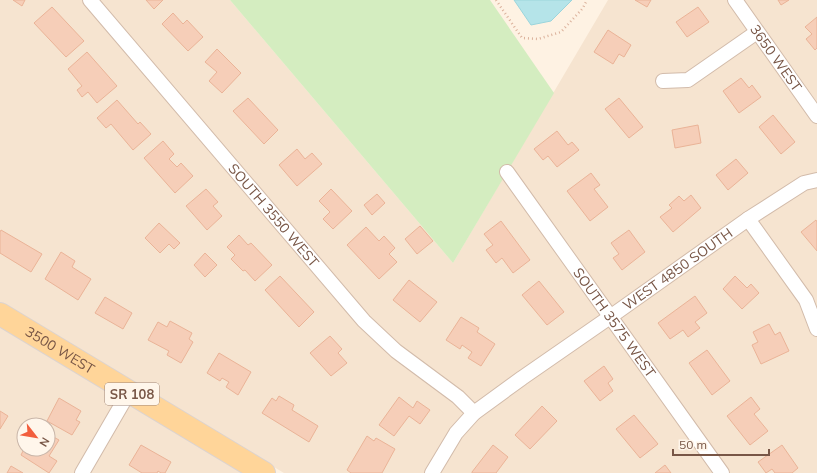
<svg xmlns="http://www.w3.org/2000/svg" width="817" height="473" font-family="Mulish,sans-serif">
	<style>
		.residential { fill: #f6e4d0; fill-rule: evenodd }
		.green { fill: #d4edc0 }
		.water { fill: #b5e4e9; stroke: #9bd5dc }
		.building { fill: #f6ceb8; stroke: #eab397 }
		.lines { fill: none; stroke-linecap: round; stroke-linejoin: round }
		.street-casing { stroke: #d2bbaa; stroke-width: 16 }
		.primary-casing { stroke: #dcd3cf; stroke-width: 24 }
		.path { stroke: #dbb19b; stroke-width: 2.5; stroke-dasharray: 1 3; stroke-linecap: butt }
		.street { stroke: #fff; stroke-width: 14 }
		.primary { stroke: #ffd599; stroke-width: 22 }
		.labels { text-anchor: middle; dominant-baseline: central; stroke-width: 3.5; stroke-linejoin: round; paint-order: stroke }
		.shield { fill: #fff6eb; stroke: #a08678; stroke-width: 1 }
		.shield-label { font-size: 13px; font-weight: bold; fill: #785646 }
		.street-label { font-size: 14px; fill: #785646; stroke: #fff6eb }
	</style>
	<rect width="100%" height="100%" fill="#fef2e3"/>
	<path class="residential" d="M0 0H230L453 263 608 0H817V473H284L0 303Z
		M0 325 244 473H0ZM24 425H48V449H24Z"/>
	<path class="green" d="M230 0H490L554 93 453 263Z"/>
	<path class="water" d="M514 0H572L551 21 531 25Z"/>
	<path class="building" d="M13 0H25L22 6Z
		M146 0H163L154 9Z
		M635 0H651L647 7Z
		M778 0H789L781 5Z
		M52 7 84 41 66 57 34 23Z
		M698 7 709 22 687 37 676 22Z
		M173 13 183 24 187 20 203 37 188 51 162 24Z
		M817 17V48L815 50 806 39 812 34 805 27Z
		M608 30 631 45 624 57 619 54 613 64 594 52Z
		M217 49 241 73 222 93 209 81 217 72 205 62Z
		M87 52 117 86 97 103 88 92 82 97 77 90 82 86 68 69Z
		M741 78 749 88 752 85 761 97 739 113 723 91Z
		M248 98 278 130 264 144 233 111Z
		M619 98 643 127 629 138 605 109Z
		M117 100 138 124 140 122 151 134 133 150 111 124 106 128 97 118Z
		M773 115 795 142 781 154 759 127Z
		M698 125 701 143 675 148 672 130Z
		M557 131 568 145 572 142 579 150 557 167 548 156 543 160 534 149Z
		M163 141 174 154 169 159 177 167 181 163 193 176 175 193 144 158Z
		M297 149 305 159 312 153 322 164 297 186 279 165Z
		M736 159 748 173 728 190 716 175Z
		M591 173 600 185 594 189 608 207 590 221 567 191Z
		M206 189 218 202 213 206 222 216 207 230 186 206Z
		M331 189 352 211 333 229 323 219 330 212 319 201Z
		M377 194 385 203 372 215 364 205Z
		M691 195 701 208 673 232 660 217 672 208 669 205 679 196 684 201Z
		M816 220 817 222V251L801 232Z
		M501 221 530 260 513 273 502 258 496 263 486 250 493 245 484 234Z
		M159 223 180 243 174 249 169 244 160 253 145 238Z
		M420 226 433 241 417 254 405 239Z
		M366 227 379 241 384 236 395 248 389 254 397 262 379 279 347 245Z
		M1 230 42 254 31 272 0 253V232Z
		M629 230 645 252 622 270 613 258 619 254 611 243Z
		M239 235 248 245 251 243 272 265 255 281 245 270 243 271 231 259 235 255 227 247Z
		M61 252 75 261 72 267 91 279 78 300 45 279Z
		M205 253 217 265 205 277 194 265Z
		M280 276 314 312 299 327 265 290Z
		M735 276 747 288 751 284 759 293 742 309 723 289Z
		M409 280 437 302 420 322 393 300Z
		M539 281 564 312 547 325 522 295Z
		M695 296 707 313 695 322 700 328 688 337 683 330 670 339 658 323Z
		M105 297 132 313 123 329 95 313Z
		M461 317 479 328 477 332 495 344 481 366 468 358 472 352 462 345 460 349 446 340Z
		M170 321 192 333 189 339 193 342 181 363 167 355 169 351 148 340 158 322 167 327Z
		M769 324 775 335 780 332 789 351 761 364 752 345 758 342 753 332Z
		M330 336 342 349 338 353 347 363 331 376 310 353Z
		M707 350 730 381 712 395 689 363Z
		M219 353 251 372 238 395 226 387 229 382 222 378 220 381 207 373Z
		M604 366 613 379 608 383 613 391 600 401 584 381Z
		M279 396 294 405 292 410 318 426 309 442 262 413 272 398 276 401Z
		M399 397 413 408 417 401 430 410 420 424 409 416 394 436 379 425Z
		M751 397 760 409 754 414 768 431 750 445 727 416Z
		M59 398 81 411 76 420 80 422 72 435 47 421Z
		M542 406 557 421 530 449 515 435Z
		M0 411 8 416 0 429Z
		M634 415 658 444 640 458 616 429Z
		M48 434 59 440 49 456 57 461 49 473 21 455 24 449H48Z
		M367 436 374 441 376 438 395 449 382 473H351L347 470Z
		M24 438V449L19 446Z
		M141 445 171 462 165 473H161L158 471 157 473H142L129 465Z
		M493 445 508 457 496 473H472V472Z
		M782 445 798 468 792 473H775L772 469 766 473 758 462Z
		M665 465 671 473H655Z
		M11 466 23 473H7Z"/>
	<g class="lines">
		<g class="street-casing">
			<g id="street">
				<path id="s1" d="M90 0 364 321 396 351 458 397 474 413"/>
				<path id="s2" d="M735 0 817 116"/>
				<path d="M663 81 688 80 757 32"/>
				<path id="s3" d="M507 172 722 473"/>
				<path d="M748 219 806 300 817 329"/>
				<path d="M82 473 129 392"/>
				<path id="s4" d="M432 473 456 433 474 413 522 378 610 317 748 219 804 183 817 180"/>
			</g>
		</g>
		<g class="primary-casing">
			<g id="primary">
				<path id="s5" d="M0 314 264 473"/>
			</g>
		</g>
		<path class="path" d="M496 0 522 38 538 39 561 32 583 8 587 0"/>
		<use href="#street" class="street"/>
		<use href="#primary" class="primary"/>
	</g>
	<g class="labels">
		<rect class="shield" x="105" y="383" width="54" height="22" rx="3"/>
		<g class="shield-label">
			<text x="132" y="394">SR 108</text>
		</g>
		<g class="street-label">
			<text stroke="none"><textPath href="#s2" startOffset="71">3650 WEST</textPath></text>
			<text stroke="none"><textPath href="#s1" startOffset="283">SOUTH 3550 WEST</textPath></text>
			<text stroke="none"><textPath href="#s4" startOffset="323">WEST 4850 SOUTH</textPath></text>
			<text stroke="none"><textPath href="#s3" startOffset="185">SOUTH 3575 WEST</textPath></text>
			<text stroke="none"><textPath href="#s5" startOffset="70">3500 WEST</textPath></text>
		</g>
	</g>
	<g transform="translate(36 437) rotate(121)"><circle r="19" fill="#fff6eb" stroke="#c9b6a9"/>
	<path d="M0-3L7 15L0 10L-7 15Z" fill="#f25e3d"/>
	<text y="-6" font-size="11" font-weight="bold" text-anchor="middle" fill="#785646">N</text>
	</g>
	<path d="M673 449v6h96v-6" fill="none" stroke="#785646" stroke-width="2"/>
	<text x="679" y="449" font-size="12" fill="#785646" stroke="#fff6eb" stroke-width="3" paint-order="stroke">50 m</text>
</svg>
